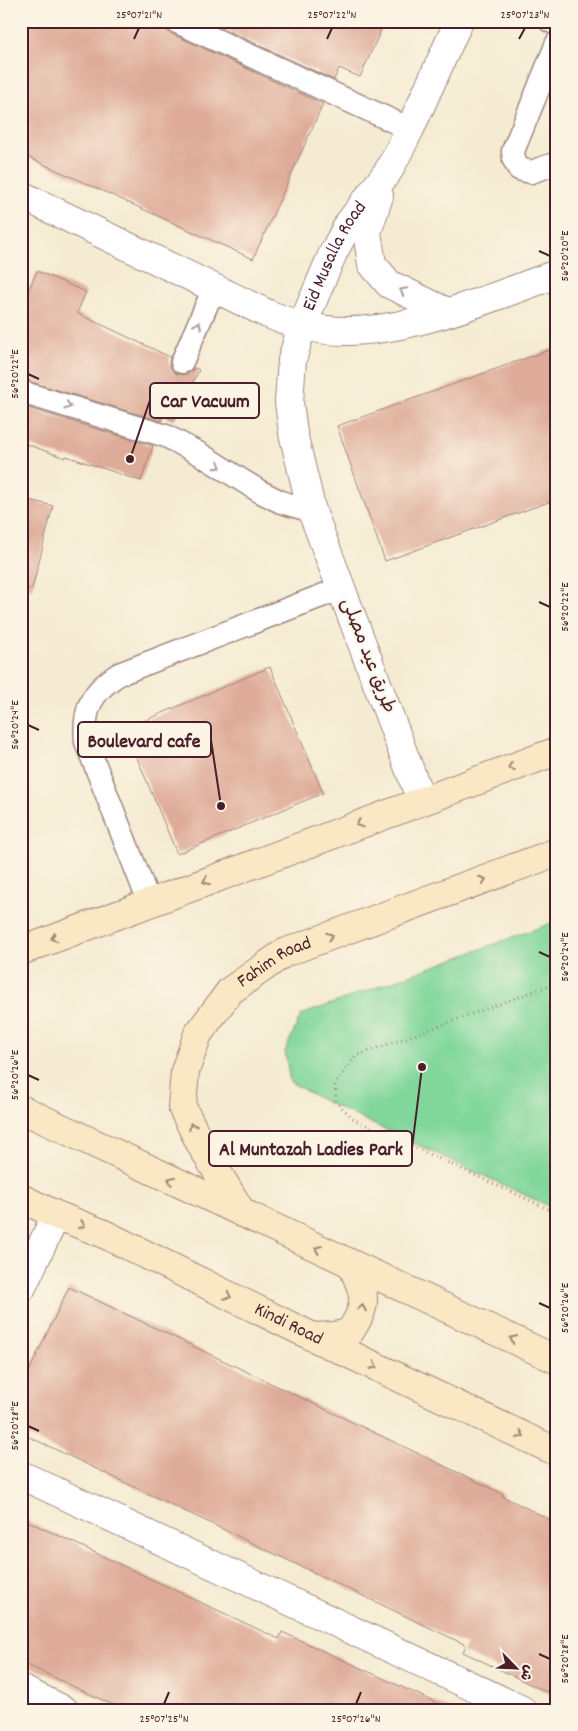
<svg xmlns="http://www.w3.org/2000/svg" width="578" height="1731" font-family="Dekko,'Playpen Sans Arabic',sans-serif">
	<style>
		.green { fill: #81d79b; stroke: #667b63 }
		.building { fill: #deab98 }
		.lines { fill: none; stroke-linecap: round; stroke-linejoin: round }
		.lane-casing { stroke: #a0857e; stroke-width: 25 }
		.street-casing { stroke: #a0857e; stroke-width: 30 }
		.secondary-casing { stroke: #a0857e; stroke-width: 30 }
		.path { stroke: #a0857e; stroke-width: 3; stroke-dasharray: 1 4; stroke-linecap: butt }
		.lane { stroke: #fff; stroke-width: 22 }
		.street { stroke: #fff; stroke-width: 28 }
		.secondary { stroke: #fae7c3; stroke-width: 28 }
		.oneway { stroke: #ae9aa0 }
		.oneway2 { stroke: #a28377 }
		.ticks { fill: none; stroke: #4a1f2b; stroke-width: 2 }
		.labels { text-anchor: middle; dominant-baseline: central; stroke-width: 4; stroke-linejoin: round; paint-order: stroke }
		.street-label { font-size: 19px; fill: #4a1f2b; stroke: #fcf5e5 }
		.leader { fill: none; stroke: #4a1f2b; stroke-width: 2 }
		.callout-dot { fill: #4a1f2b; stroke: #fcf5e5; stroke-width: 2 }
		.callout { fill: #fcf5e5; stroke: #4a1f2b; stroke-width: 2 }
		.callout-label { font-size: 20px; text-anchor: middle; font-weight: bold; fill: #4a1f2b }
		.neatline { fill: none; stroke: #4a1f2b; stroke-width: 2 }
		.ticks-label { font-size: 12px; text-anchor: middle; fill: #4a1f2b }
	</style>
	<rect width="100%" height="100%" fill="#fcf5e5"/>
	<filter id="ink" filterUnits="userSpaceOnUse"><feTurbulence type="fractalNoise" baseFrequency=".02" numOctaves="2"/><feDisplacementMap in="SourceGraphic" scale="10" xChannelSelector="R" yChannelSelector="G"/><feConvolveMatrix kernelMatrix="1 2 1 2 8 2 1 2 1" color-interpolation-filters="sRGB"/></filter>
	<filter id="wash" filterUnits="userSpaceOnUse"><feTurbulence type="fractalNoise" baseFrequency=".0096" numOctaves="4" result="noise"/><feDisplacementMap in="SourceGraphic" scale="20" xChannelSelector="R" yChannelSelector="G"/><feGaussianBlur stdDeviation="1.12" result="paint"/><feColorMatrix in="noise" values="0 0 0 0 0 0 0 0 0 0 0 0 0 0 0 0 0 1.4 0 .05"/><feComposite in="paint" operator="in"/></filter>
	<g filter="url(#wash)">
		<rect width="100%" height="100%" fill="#f5ebd2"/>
		<path class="green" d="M557 921V1210L326 1102 290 1082 285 1051 301 1015Z"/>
		<g id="blocks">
			<path class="building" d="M21 21H162L164 28 170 33 323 104 253 259 21 154Z
				M207 21H385L360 77 339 68 334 80Z
				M37 271 86 292 77 313 170 357 169 364 172 370 176 374 184 375 189 373 194 368 199 370 174 421 163 415 161 421 21 379V307Z
				M557 347V499L385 561 337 426Z
				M21 406 153 446 141 481 66 456 65 458 21 442Z
				M21 498 53 506 32 589 21 588Z
				M270 667 323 793 177 854 125 729Z
				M69 1287 503 1494 502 1496 557 1523V1697L463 1652 466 1645 21 1433V1388Z
				M21 1518 279 1639 282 1632 452 1710H124L21 1662Z"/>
		</g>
	</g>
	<g filter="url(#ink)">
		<use href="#blocks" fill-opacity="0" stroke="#a0857e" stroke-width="1"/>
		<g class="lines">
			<g class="lane-casing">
				<path id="lane" d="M175 21 410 129
					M550 21 557 24
					M557 43 513 151 514 160 519 169 531 172 557 163
					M182 362 214 288
					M21 392 166 436 200 454 259 491 281 502 312 511
					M149 902 86 742C83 709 91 692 119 674L342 588"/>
			</g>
			<g class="street-casing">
				<g id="street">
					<path d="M21 195 268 314C292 324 318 331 345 331 412 332 494 296 557 274"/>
					<path d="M379 196 367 232 372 264 389 284 447 312"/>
					<path id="s1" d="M421 800 312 511 293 433 289 402 292 360 302 326 333 253 349 223 389 170 410 129 459 21"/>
					<path d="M21 1289 56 1215"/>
					<path d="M21 1475 522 1710"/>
					<path d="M21 1689 64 1710"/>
				</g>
			</g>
			<g class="secondary-casing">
				<g id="secondary">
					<path d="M21 951 557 751"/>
					<path d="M21 1109 557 1360"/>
					<path id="s2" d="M21 1198 56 1215 102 1233 313 1337 557 1452"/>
					<path id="s3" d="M242 1213 201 1145 182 1107 185 1071 198 1034 230 991 284 953 557 852"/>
					<path d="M313 1337 334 1336 349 1333C369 1305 366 1294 351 1264"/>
				</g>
			</g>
			<path class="path" d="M557 983 356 1056 335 1084 336 1102 355 1120 557 1213"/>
			<use href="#lane" class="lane"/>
			<use href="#street" class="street"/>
			<use href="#secondary" class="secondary"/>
		</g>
		<defs><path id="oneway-chevron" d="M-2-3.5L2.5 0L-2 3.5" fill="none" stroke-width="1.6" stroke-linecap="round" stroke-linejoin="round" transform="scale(1.25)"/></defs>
		<g class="oneway">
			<use href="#oneway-chevron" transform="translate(403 291) rotate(-152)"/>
			<use href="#oneway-chevron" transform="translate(198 325) rotate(-67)"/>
			<use href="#oneway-chevron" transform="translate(68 406) rotate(16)"/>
			<use href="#oneway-chevron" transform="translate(218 466) rotate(33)"/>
		</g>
		<g class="oneway2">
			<use href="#oneway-chevron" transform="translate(511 767) rotate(160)"/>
			<use href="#oneway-chevron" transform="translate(359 824) rotate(159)"/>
			<use href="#oneway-chevron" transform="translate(483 880) rotate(-20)"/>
			<use href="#oneway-chevron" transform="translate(206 881) rotate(159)"/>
			<use href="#oneway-chevron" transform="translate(330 936) rotate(-20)"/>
			<use href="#oneway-chevron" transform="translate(54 938) rotate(159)"/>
			<use href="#oneway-chevron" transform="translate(192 1126) rotate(-117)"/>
			<use href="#oneway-chevron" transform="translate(171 1180) rotate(-155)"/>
			<use href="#oneway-chevron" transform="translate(82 1225) rotate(21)"/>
			<use href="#oneway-chevron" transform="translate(318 1249) rotate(-155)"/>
			<use href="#oneway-chevron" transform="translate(228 1296) rotate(26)"/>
			<use href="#oneway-chevron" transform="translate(362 1308) rotate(-80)"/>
			<use href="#oneway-chevron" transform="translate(513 1339) rotate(-155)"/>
			<use href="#oneway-chevron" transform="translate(374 1366) rotate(25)"/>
			<use href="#oneway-chevron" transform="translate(521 1435) rotate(25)"/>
		</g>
	</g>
	<path class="ticks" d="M134 39 139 28M327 39 332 28M519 39 525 28M539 251 550 256M28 374 39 379M539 602 550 607M28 725 39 730M539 952 550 957M28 1075 39 1080M539 1303 550 1308M28 1426 39 1431M539 1654 550 1659M164 1704 169 1692M356 1704 361 1692"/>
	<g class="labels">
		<g class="street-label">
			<text stroke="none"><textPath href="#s1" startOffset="575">Eid Musalla Road</textPath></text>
			<text transform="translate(367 656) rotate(69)">طريق عيد مصلى</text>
			<text stroke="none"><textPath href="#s3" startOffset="304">Fahim Road</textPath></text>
			<text stroke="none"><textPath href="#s2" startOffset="296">Kindi Road</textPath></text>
		</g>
	</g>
	<path class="leader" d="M130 459L150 400M221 806L211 740M422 1067L412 1148"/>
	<g class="callout-dot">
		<circle cx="130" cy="459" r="5"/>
		<circle cx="221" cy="806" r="5"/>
		<circle cx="422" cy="1067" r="5"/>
	</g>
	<g class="callout">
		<rect x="150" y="383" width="109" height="35" rx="5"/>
		<rect x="78" y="722" width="133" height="35" rx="5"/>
		<rect x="209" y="1131" width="203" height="35" rx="5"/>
	</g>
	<g class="callout-label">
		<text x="205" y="407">Car Vacuum</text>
		<text x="144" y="747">Boulevard cafe</text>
		<text x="311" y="1155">Al Muntazah Ladies Park</text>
	</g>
	<rect width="578" height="1731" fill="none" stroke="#fcf5e5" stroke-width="55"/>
	<g transform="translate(516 1668) rotate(114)" stroke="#fcf5e5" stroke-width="4" paint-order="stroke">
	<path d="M0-4L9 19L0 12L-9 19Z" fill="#4a1f2b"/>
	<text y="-8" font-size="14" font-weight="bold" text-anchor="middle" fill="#4a1f2b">ش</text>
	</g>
	<rect x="28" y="28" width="522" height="1676" class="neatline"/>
	<g class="ticks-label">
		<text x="139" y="18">25°07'21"N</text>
		<text x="332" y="18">25°07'22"N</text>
		<text x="525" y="18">25°07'23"N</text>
		<text transform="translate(564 256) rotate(-90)" y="4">56°20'20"E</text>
		<text transform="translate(14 374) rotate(-90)" y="4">56°20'22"E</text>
		<text transform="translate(564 607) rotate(-90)" y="4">56°20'22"E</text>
		<text transform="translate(14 725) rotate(-90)" y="4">56°20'24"E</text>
		<text transform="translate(564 957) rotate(-90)" y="4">56°20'24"E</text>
		<text transform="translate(14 1075) rotate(-90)" y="4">56°20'26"E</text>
		<text transform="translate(564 1308) rotate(-90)" y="4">56°20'26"E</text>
		<text transform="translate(14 1426) rotate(-90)" y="4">56°20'28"E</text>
		<text transform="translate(564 1659) rotate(-90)" y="4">56°20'28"E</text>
		<text x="164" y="1722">25°07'25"N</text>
		<text x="356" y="1722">25°07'26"N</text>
	</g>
</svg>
